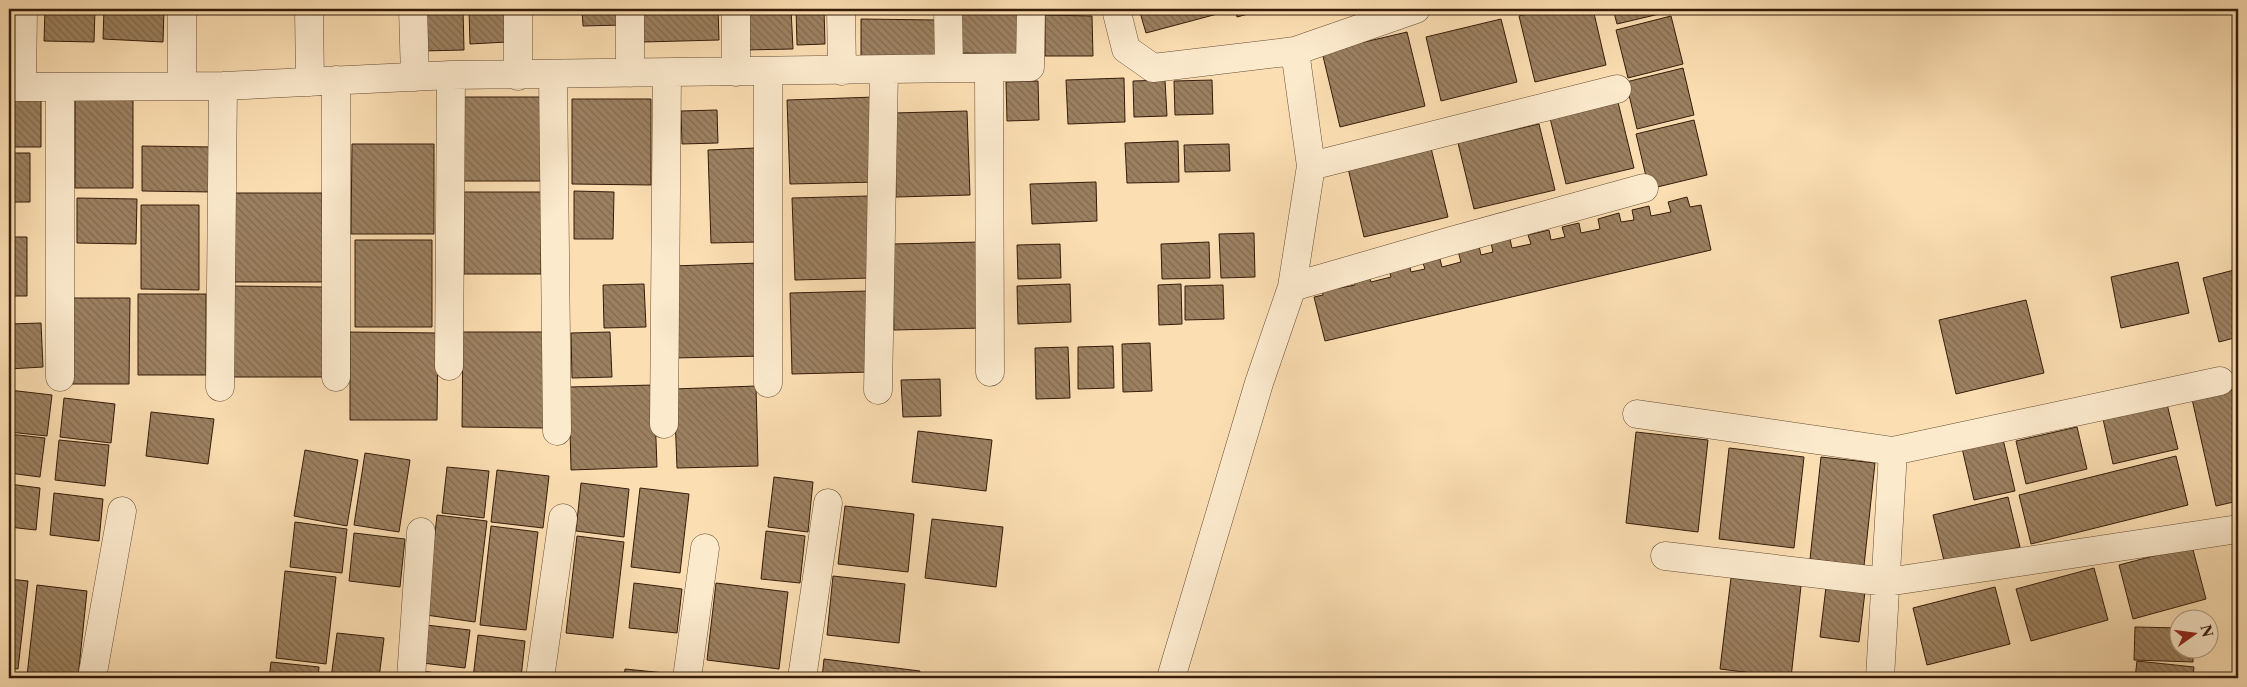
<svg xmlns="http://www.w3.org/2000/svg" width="2247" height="687" font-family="'Libre Caslon Text',serif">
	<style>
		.building { fill: url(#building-back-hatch); stroke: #351c0a }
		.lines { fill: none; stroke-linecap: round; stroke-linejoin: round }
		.minor-casing { stroke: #664c34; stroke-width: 29 }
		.minor { stroke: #fceacd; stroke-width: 28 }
	</style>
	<defs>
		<pattern id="building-back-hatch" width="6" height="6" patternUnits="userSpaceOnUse" patternTransform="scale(1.25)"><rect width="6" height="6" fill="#9c8161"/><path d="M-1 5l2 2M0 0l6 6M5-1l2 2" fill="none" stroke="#80694e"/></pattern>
	</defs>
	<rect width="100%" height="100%" fill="#fbdeb2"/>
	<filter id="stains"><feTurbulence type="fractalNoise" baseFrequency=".004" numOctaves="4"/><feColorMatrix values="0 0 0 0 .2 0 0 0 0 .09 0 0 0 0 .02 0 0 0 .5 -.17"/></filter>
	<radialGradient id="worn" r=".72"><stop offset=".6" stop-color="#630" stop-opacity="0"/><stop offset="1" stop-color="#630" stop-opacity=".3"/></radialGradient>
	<path class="building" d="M45 9H95L94 42 44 41Z
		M104 9H164L163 42 103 39Z
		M421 9H463L464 50 422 51Z
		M469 9H505L507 42 470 44Z
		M582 9H622L623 25 583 26Z
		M642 9H718L719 40 643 42Z
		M742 9H791L793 49 744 50Z
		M796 9H824L825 44 797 45Z
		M861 9H937V13L861 12Z
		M959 9H1020V54L959 53Z
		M1139 9H1220L1221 13 1146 33Z
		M1235 9H1266L1237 17Z
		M1547 9H1593L1606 65 1535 82 1519 16Z
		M1613 9H1671L1672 11 1617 24Z
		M1045 15 1092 16 1093 56H1045Z
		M1671 16 1683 64 1628 78 1616 30Z
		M861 19 937 20 936 57 861 56Z
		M1501 19 1517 82 1441 101 1426 37Z
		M1407 32 1425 106 1340 127 1322 52Z
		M1683 68 1694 115 1637 129 1626 82Z
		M1124 78 1125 122 1068 124 1066 80Z
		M1165 80 1167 116 1134 117 1133 81Z
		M1212 80 1213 114 1175 115 1174 81Z
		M1038 81 1039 120 1007 121 1006 82Z
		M9 96 41 97V147H9Z
		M462 97H543V181H462Z
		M875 97 878 182 790 184 787 100Z
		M1617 98 1634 168 1566 184 1549 114Z
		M75 99 133 100V188H75Z
		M572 99H651V185L572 184Z
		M717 110 718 143 682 144 681 111Z
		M967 111 970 195 896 197 894 113Z
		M1694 120 1707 175 1649 189 1636 134Z
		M1539 124 1555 190 1474 209 1458 143Z
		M1178 141 1179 182 1127 183 1125 143Z
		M352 144H434V234H351Z
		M1229 144 1230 171 1185 172 1184 145Z
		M142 146 212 147 213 192 142 191Z
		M756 148 759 242 711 243 708 150Z
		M1431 148 1448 217 1364 237 1348 168Z
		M9 153H30V202H9Z
		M1096 182 1097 221 1032 224 1030 184Z
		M574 191 614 192 613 239H574Z
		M464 192H541V274H464Z
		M235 193H322L323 282H235Z
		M869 196 871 278 795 280 792 198Z
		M1687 197 1690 207 1701 205 1711 250 1325 341 1314 297 1323 295 1321 283 1338 279 1340 288 1355 285 1352 276 1368 272 1371 282 1391 277 1388 267 1409 263 1411 272 1425 269 1422 260 1439 255 1442 267 1461 262 1458 251 1479 246 1481 255 1493 252 1491 243 1510 239 1512 248 1531 244 1528 235 1549 230 1551 240 1565 237 1562 227 1579 223 1581 233 1600 229 1598 219 1619 213 1621 222 1634 220 1632 210 1649 206 1651 216 1671 212 1668 202Z
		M77 198 137 199 136 244 77 243Z
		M141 205H199V290L141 289Z
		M1254 233 1255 277 1221 278 1219 234Z
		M9 237H27V296H9Z
		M355 240H432V327H355Z
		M982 242 985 328 894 330 892 244Z
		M1209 242 1210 278 1162 279 1161 244Z
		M1060 244 1061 278 1018 279 1017 245Z
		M2178 262 2189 313 2121 328 2111 277Z
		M760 263 763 356 675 358 672 266Z
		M2238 269V337L2219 342 2203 278Z
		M644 284 646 327 604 328 603 285Z
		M1070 284 1071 322 1018 324 1017 286Z
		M1181 284 1182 324 1159 325 1158 285Z
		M1223 285 1224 319 1185 320V286Z
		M233 286 323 287V377H232Z
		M869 291 871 372 792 374 790 293Z
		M138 294H206V375H138Z
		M72 298H130L129 384H72Z
		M2026 300 2044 373 1956 394 1939 320Z
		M41 323 43 367 9 369V324Z
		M350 332 438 333 437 420H350Z
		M463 332H545L544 428 462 427Z
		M610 332 612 377 572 378 571 333Z
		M1150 343 1152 391 1123 392 1122 344Z
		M1113 346 1114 388 1078 389V347Z
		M1068 347 1070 398 1036 399 1035 348Z
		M940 379 941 416 903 417 901 380Z
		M654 385 657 467 571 470 569 387Z
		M756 386 758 466 677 468 674 389Z
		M2238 389V501L2216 506 2192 399Z
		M9 390 52 395 47 436 9 432Z
		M64 398 115 404 111 443 60 437Z
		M2167 404 2178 449 2113 464 2103 419Z
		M151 412 214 419 208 464 146 456Z
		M2077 427 2087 469 2026 484 2016 441Z
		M918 431 992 440 986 491 912 482Z
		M1636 432 1708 440 1698 532 1626 523Z
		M9 434 45 438 40 477 9 473Z
		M2003 439 2015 491 1974 500 1962 448Z
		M59 440 109 445 105 486 55 480Z
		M1729 448 1804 457 1794 548 1719 539Z
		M305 450 358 460 347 526 294 516Z
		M365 453 410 460 399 532 354 525Z
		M2176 456 2188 505 2031 544 2019 495Z
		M1821 457 1875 463 1864 566 1810 559Z
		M447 467 489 471 484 518 442 513Z
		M497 470 549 476 543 528 491 522Z
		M774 477 813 482 808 532 768 527Z
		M581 483 629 489 624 537 576 531Z
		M9 484 40 488 36 530 9 527Z
		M640 488 689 494 680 573 631 567Z
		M54 493 103 499 99 541 50 535Z
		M2008 497 2020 547 1945 565 1933 515Z
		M845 506 914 514 908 572 838 564Z
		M437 515 487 521 475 622 426 615Z
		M932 519 1003 527 996 587 925 578Z
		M295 522 347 529 342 573 290 567Z
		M491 526 538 532 526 630 480 625Z
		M766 531 805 536 800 583 761 579Z
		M354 533 405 539 400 587 349 581Z
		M577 536 624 542 613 638 566 633Z
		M2192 546 2206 599 2133 619 2119 565Z
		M2094 568 2108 620 2031 641 2016 589Z
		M285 571 336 577 326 664 276 658Z
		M833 576 905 584 899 643 827 635Z
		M1731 578 1801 586 1791 678 1720 669Z
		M9 579 28 581 18 669 9 668Z
		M634 583 682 589 677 633 629 628Z
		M716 583 788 592 779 669 707 660Z
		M37 585 87 591 78 678 27 676Z
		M1826 587 1865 592 1859 642 1820 637Z
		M1995 587 2010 644 1927 665 1913 608Z
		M426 625 470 630 465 668 422 663Z
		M2135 627 2180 628V650H2193V662L2134 660Z
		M337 633 384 638 379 678H331Z
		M2234 634H2238V678H2233Z
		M478 635 525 641 521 678H473Z
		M824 659 920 671 919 678H822Z
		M2137 661 2194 667 2193 678H2135Z
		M271 662 319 667 318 678H269Z
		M625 669 665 673 664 678H624Z
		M420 671 462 676V678H420Z
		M1969 673 2022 675V678H1969Z"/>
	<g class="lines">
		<g class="minor-casing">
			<path id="minor" d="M309 9 310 82
				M413 9 415 77
				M630 9V73
				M736 9V72
				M841 9 842 71
				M948 9 949 68
				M1116 9 1126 49 1153 68 1295 51 1416 9
				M989 68 990 372
				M553 75 557 431
				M518 76V9
				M336 80V377
				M182 86V9
				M9 87 223 86 451 75 1030 67 1031 9
				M22 87 23 9
				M60 87V377
				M1311 166 1617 89
				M1292 287 1451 241 1644 188
				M449 366 451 75
				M768 383V72
				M220 387 223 86
				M878 390 884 70
				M1637 414 1893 451 2220 381
				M664 424 667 73
				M1665 556 1887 582 2238 529
				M92 678 122 511
				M411 678 421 532
				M540 678 563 518
				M687 678 705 548
				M802 678 828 503
				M1171 678 1259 383 1292 287 1311 166 1295 51
				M1880 678 1893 451"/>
		</g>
		<use href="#minor" class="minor"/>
	</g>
	<rect width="2247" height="687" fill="none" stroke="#fbdeb2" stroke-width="30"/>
	<rect x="10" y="10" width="2227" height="667" fill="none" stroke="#351c0a" stroke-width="2.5"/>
	<rect x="15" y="15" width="2217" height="657" fill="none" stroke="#351c0a"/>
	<g transform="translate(2194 634) rotate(76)"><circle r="24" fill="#fceacd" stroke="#ac987f"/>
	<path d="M0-4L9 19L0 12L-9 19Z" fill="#8f2418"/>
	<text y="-8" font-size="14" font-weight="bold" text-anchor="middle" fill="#351c0a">N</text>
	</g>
	<rect width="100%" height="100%" filter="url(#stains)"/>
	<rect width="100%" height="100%" fill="url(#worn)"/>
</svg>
